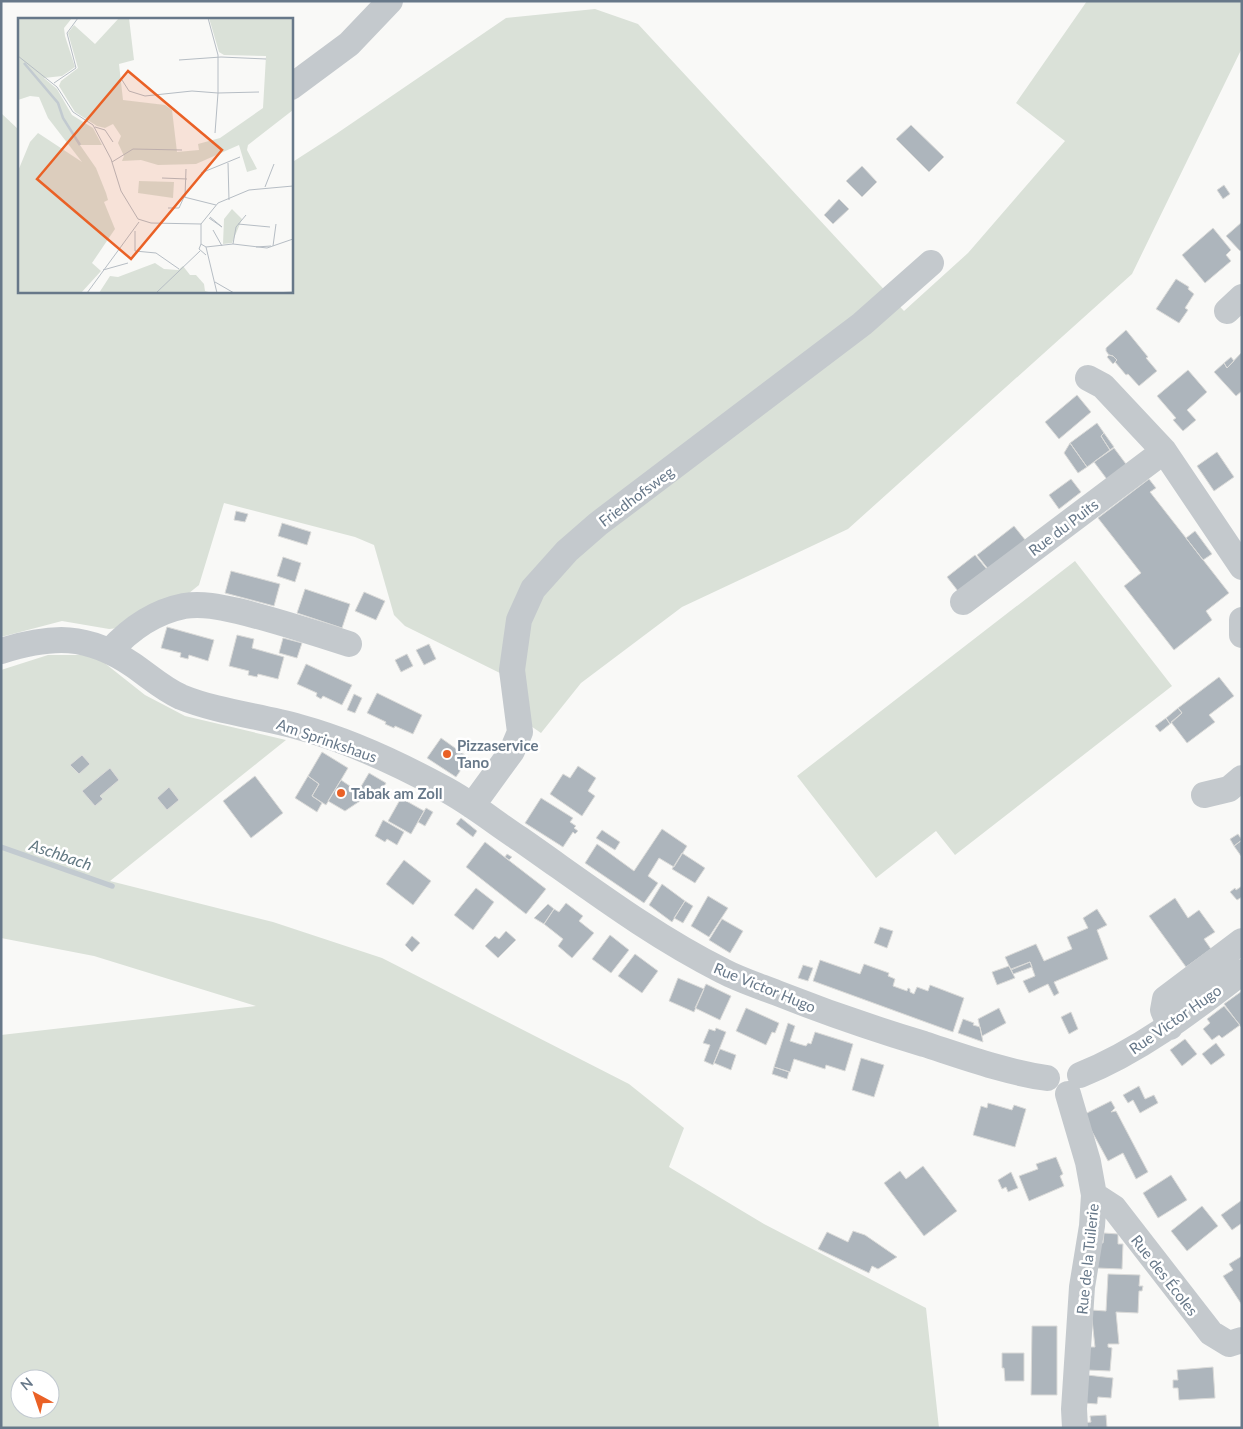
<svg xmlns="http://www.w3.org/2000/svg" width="1243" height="1429" font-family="Lato,sans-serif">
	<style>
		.green { fill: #dae1d8; fill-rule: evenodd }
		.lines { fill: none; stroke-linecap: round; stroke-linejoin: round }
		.stream { stroke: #c2cad0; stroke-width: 5.5 }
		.building { fill: #adb5bc; stroke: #dbdbd9 }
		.minor { stroke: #c4c9cd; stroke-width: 26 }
		.poi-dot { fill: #ea6126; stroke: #fff; stroke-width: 2 }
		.labels { text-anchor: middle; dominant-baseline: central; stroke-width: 5; stroke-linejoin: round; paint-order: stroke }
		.street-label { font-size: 15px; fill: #677889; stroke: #fff }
		.poi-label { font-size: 15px; font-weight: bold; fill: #677889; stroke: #fff; text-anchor: start }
		.water-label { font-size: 16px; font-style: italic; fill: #637983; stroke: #fff }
		.inset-river { fill: none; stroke: #c2cad0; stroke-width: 2.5 }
		.inset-road { fill: none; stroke: #b6bdc4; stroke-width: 1 }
		.view { fill: #ea6126; fill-opacity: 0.15; stroke: #ea6126; stroke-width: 2.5 }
		.inset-edge { fill: none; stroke: #677889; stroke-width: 2.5 }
	</style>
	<rect width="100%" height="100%" fill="#f9f9f7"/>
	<path class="green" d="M1087 1H1242V48L1132 274 848 529 682 607 581 683 541 733 528 724 524 685 405 626 394 615 374 545 355 537 224 503 199 585 183 598 119 628 109 629 62 621 1 637V113L19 130V291H291V163L336 134 506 18 595 9 638 24 904 311 968 253 1065 141 1016 103Z
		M1075 561 1172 686 955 855 936 831 876 878 797 776Z
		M48 655H85L102 661 145 695 185 716 286 740 110 881 273 922 382 958 629 1084 684 1128 669 1167 764 1224 926 1308 939 1428H1V1035L256 1006 94 956 1 938V670ZM20 1379H50V1409H20Z"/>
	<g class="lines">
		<path class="stream" d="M1 847 112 886"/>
	</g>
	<path class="building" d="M911 125 944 157 929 172 896 139Z
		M862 166 877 182 862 197 846 181Z
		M1224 185 1230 194 1223 199 1217 190Z
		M839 199 849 209 833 224 824 215Z
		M1242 222V250L1240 251 1226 236Z
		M1213 228 1231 250 1226 255 1231 261 1205 283 1182 255Z
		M1176 279 1189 287 1188 289 1194 294 1185 308 1188 310 1179 323 1156 309Z
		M1126 330 1148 357 1146 358 1157 371 1139 386 1128 374 1126 375 1115 362 1117 360 1113 356 1109 355 1106 351V348Z
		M1242 352V391L1236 396 1214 372 1224 363 1227 368Z
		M1109 355 1113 356 1117 360 1113 364 1107 357Z
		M1231 357 1234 361 1227 368 1224 363Z
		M1188 370 1207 392 1187 410 1196 420 1183 431 1173 420 1176 418 1157 396Z
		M1077 395 1091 412 1059 439 1045 422Z
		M1097 423 1104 433 1101 436 1110 450 1087 467 1070 443Z
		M1104 433 1114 447 1110 450 1101 436Z
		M1070 443 1087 467 1078 473 1064 453Z
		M1114 448 1129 468 1109 482 1094 462Z
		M1217 452 1234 477 1214 491 1197 466Z
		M1071 479 1081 492 1059 509 1049 495Z
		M1149 479 1156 488 1150 492 1229 593 1206 611 1212 620 1174 650 1124 586 1141 573 1098 518Z
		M236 511 248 514 245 522 234 520Z
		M282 523 311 532 307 545 278 536Z
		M1014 526 1026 541 992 574 977 555Z
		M1195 531 1212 554 1203 560 1186 538Z
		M975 555 990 573 961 595 947 577Z
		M283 557 301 563 295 582 277 576Z
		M231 571 280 584 274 606 225 593Z
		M305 589 350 604 342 628 297 613Z
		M364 592 385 601 376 620 355 611Z
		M167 627 214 640 208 661 189 655 188 659 180 657 181 653 161 648Z
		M237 635 254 639 252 648 284 657 278 679 258 674 257 677 248 675 249 671 229 666Z
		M283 638 302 643 297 658 279 653Z
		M429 644 436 659 424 665 416 650Z
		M407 654 413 666 401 672 395 660Z
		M306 664 352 685 342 705 323 696 321 699 316 696 317 693 297 684Z
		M1219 677 1234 696 1209 715 1215 722 1187 743 1171 722 1182 713 1178 708Z
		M377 693 422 715 413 734 395 726 394 728 385 724 386 722 367 713Z
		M354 694 362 698 355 713 347 710Z
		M1178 708 1182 713 1170 724 1166 718Z
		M1166 718 1170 724 1160 732 1155 726Z
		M441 738 469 758 456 777 427 758Z
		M322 752 348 768 326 805 312 796 319 784 308 776Z
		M82 755 90 764 79 774 70 765Z
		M578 766 596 778 588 791 595 796 582 816 550 794 563 774 570 778Z
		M110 768 119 780 100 796 103 799 95 806 82 791Z
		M369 773 386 783 376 800 359 790Z
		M255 776 283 813 251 838 223 801Z
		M308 776 319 784 312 796 322 803 317 812 295 798Z
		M341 780 366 797 345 811 328 801Z
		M169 787 179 800 167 810 157 798Z
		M401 798 424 811 411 834 388 821Z
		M541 798 573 818 570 822 576 826 574 828 578 831 575 834 573 832 563 847 525 823Z
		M426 808 433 812 425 826 418 822Z
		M461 818 477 831 473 837 456 824Z
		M383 820 404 832 397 845 387 839 385 842 375 836Z
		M662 829 687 846 674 867 659 858 648 876 658 883 644 903 585 863 597 844 634 871Z
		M602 830 620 842 615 850 596 838Z
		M1238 834 1242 840 1234 846 1230 839Z
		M1242 840V856H1241L1234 846Z
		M485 842 546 889 526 914 466 867Z
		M682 853 705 868 695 883 672 869Z
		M507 854 512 857 509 860 505 857Z
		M404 860 431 881 413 905 386 884Z
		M662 884 685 901 672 922 649 905Z
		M1242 886V897L1237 900 1230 892 1235 888 1236 890Z
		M476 888 494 902 473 930 454 915Z
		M708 896 728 908 709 937 691 926Z
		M1175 898 1188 918 1199 910 1215 932 1204 939 1211 949 1186 967 1149 916Z
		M685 901 693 906 683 923 674 918Z
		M566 903 583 916 579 921 594 933 572 958 558 946 563 939 544 924 554 909 559 912Z
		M548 904 554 909 544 924 534 918Z
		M1097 909 1107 925 1097 930 1108 959 1054 982 1059 993 1054 996 1048 984 1029 993 1023 981 1035 976 1030 962 1011 970 1005 957 1036 944 1044 961 1072 949 1067 937 1088 928 1083 918Z
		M722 919 743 931 730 953 709 940Z
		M880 927 893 931 887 948 874 943Z
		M506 931 516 940 498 958 485 946 495 936 499 939Z
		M610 935 629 950 611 973 592 959Z
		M412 936 420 943 412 952 405 945Z
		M635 954 658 971 642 993 618 976Z
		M820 960 860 974 864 964 889 973 888 976 895 979 893 986 907 991 908 988 910 989V992L914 994 917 987 928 991 930 985 964 998 953 1032 813 981Z
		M1030 962 1032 967 1013 974 1011 969Z
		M803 965 813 968 808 981 798 978Z
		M1009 966 1015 978 997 985 992 972Z
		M678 978 704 989 694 1012 669 1001Z
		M706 984 731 996 720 1020 695 1008Z
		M1242 991V1027H1241L1224 1004Z
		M1224 1006 1240 1025 1222 1038 1219 1035 1212 1040 1203 1029 1210 1023 1207 1019Z
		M746 1008 779 1023 775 1033 772 1032 766 1045 736 1031Z
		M999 1008 1006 1023 982 1036 978 1019Z
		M1071 1012 1078 1029 1069 1034 1061 1017Z
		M963 1019 974 1023 973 1025 980 1027 983 1042 958 1033Z
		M788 1023 795 1026 790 1041 799 1044 806 1046 808 1043 811 1044 815 1032 853 1044 845 1071 826 1065 825 1069 794 1059 790 1072 774 1067Z
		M716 1028 726 1032 713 1065 704 1061 710 1045 703 1043 709 1029 715 1031Z
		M1185 1039 1197 1054 1182 1066 1170 1050Z
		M1216 1043 1225 1055 1211 1065 1202 1054Z
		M720 1049 736 1055 731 1070 714 1063Z
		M861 1058 884 1065 874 1097 852 1090Z
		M774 1067 789 1072 787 1079 772 1074Z
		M1139 1086 1145 1099 1154 1095 1158 1103 1140 1113 1133 1100 1128 1103 1123 1095Z
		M1111 1101 1115 1108 1111 1112 1116 1111 1148 1172 1136 1179 1123 1153 1108 1161 1083 1115Z
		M988 1103 1012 1110 1014 1105 1026 1109 1015 1147 973 1135 981 1106 987 1108Z
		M1056 1157 1063 1174 1060 1176 1064 1186 1029 1201 1019 1176 1038 1169 1036 1164Z
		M923 1166 957 1211 924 1236 884 1183 900 1171 906 1179Z
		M1011 1172 1018 1188 1008 1192 1006 1187 1002 1189 998 1180Z
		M1171 1175 1187 1200 1158 1218 1143 1193Z
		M1242 1200V1223L1232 1230 1221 1215Z
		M1202 1206 1218 1226 1187 1251 1171 1231Z
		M853 1231 865 1235 897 1257 878 1269 872 1266 869 1273 818 1249 827 1232 848 1242Z
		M1104 1233 1118 1234V1244H1123L1122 1269 1097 1268 1099 1243H1103Z
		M1242 1256V1305L1223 1276 1233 1270 1229 1264Z
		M1108 1274 1140 1275 1139 1286H1143L1142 1291H1139L1138 1313 1116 1312 1119 1344H1108V1347L1112 1348 1110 1371 1087 1370 1089 1347H1095L1091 1310 1106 1311Z
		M1032 1326H1057V1395H1031Z
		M1002 1353H1024V1381H1005L1004 1368H1002Z
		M1213 1367 1215 1398 1179 1400 1178 1388H1173V1380H1178L1177 1370Z
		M1087 1375 1113 1378 1111 1398 1098 1397 1097 1404 1084 1403Z
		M1106 1415 1107 1428H1084L1083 1423 1091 1422 1090 1416Z"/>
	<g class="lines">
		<path class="minor" d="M291 87 349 44 390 1
			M1227 311 1242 297
			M1088 378 1103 386 1164 451 1242 567
			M963 602 1164 451
			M1242 620V635
			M1 651C53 635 87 634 133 665 149 676 163 689 181 697 218 712 260 716 299 727 347 740 399 764 443 788 470 802 494 822 520 839 586 885 651 935 723 971 740 980 759 986 777 993 825 1012 874 1029 924 1044 964 1057 1005 1072 1047 1078
			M110 651C130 629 154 612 184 606 202 603 220 607 238 611 275 620 312 632 349 644
			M1204 795 1229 789 1242 778
			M472 806 512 751 520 732 512 670 519 620 533 589 567 551 598 524 862 324 931 263
			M1170 1027 1163 1010 1165 999 1242 941
			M1080 1075C1140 1051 1190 1012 1242 972
			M1068 1094 1088 1162 1094 1195 1092 1226 1082 1287 1074 1409 1075 1428
			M1094 1195 1114 1208 1211 1333 1229 1344 1242 1340"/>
	</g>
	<g class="poi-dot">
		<circle cx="447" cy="754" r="5"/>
		<circle cx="341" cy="793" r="5"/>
	</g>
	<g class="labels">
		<g class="street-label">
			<text transform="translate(636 496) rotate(-37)">Friedhofsweg</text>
			<text transform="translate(1063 527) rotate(-37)">Rue du Puits</text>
			<text transform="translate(327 740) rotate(19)">Am Sprinkshaus</text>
			<text transform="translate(765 987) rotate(22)">Rue Victor Hugo</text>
			<text transform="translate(1175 1019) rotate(-35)">Rue Victor Hugo</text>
			<text transform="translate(1087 1259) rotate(-84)">Rue de la Tuilerie</text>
			<text transform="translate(1165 1275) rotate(52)">Rue des Écoles</text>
		</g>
		<g class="poi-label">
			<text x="457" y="745">Pizzaservice<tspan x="457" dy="17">Tano</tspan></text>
			<text x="351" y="793">Tabak am Zoll</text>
		</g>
		<g class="water-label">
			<text transform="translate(61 854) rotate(19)">Aschbach</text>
		</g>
	</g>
	<g transform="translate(18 18)">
		<rect width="275" height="275" fill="#f9f9f7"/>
		<path d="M0 0H54L46 10 47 18 57 49 44 58 26 60 39 71 54 97 75 110 84 127H62L78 150 88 175 90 182 86 184 97 211 74 245 83 253 63 275H0V153L12 124 20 115 64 144 30 100 21 79 12 78 0 82ZM101 0H111L116 42 101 46 105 82 147 87 154 92 159 134 181 132 180 126 202 120 245 90 248 38 206 37 201 34 191 0H275V92L230 127 229 132 239 151 229 154 221 127 178 146 140 147 123 142 104 143 106 138 100 125 103 118 95 106 87 110 79 108 57 94 41 68 43 63 60 50 50 15 56 7 77 26ZM121 163 156 164 155 180 120 175ZM214 191 224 201 214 225 205 226 206 201ZM137 245 146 251 160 252 165 248 172 257H178L186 266 187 273 194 275H81L92 258 100 259Z" fill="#dae1d8"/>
		<path class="inset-river" d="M6 45 40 85 45 100 62 127"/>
		<path class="inset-road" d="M0 38 39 69 55 94 75 107 93 141 103 173 120 201 133 205 183 206M161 42 203 39 248 41M104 62 111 73 127 78 174 73 200 75V37L190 0M36 65 58 50 49 15 60 0M77 109 87 112 95 124M197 115 200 75 241 74M94 144 115 131 164 132M210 145 211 182M183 155 222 139M144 160 169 161M247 169 256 146M167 179 168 151M150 190H161L166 179 198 187M191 200 204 209 192 199M183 206 200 185 231 172 275 168M183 206V226M220 206 252 209M195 212 204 228M117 213V233L138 235 161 251M215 226 218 209 228 197M255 228 258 206M188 229 215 226 249 230 275 221M238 229 253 228M188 237 181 231 183 226 188 229 199 275M85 252 110 245M197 264 216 275M69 275 121 204M138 275 182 233M256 275 275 274"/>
		<path class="view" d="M110 53 204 132 113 241 19 161Z"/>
		<rect width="275" height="275" class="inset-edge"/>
	</g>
	<rect width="1243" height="1429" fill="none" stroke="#677889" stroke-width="5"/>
	<g transform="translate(35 1394) rotate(320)"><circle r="24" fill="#ffffff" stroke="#c2c9d0"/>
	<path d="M0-4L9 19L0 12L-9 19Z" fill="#ea6126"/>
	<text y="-8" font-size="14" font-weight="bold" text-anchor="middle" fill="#677889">N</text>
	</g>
</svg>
